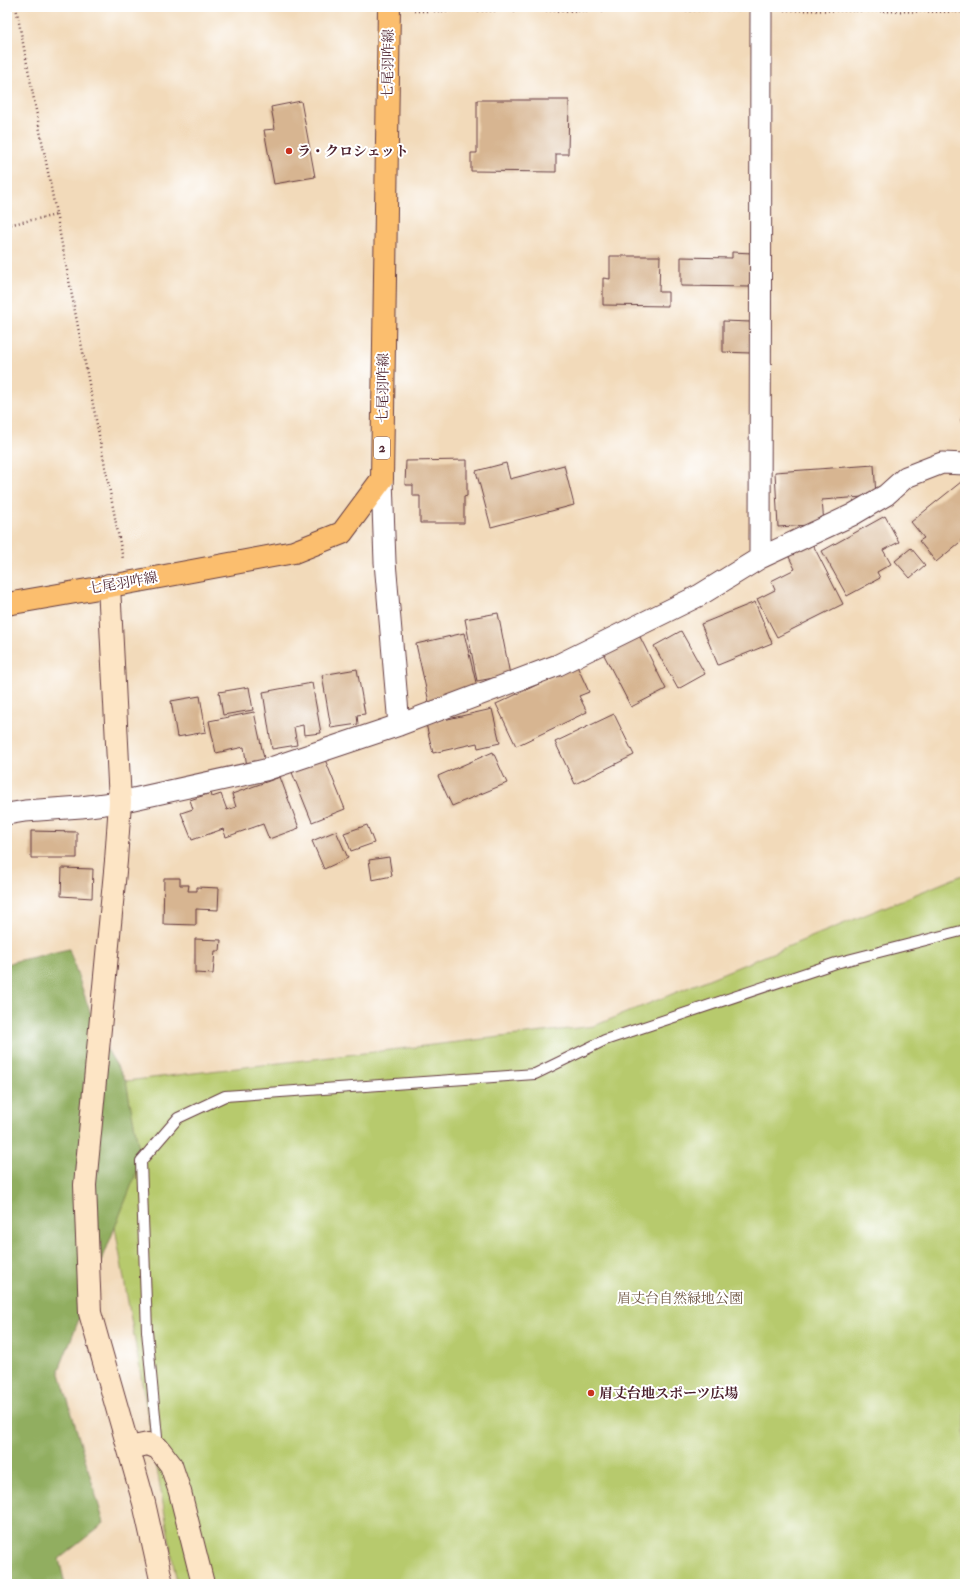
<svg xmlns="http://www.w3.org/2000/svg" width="972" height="1591" font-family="'IM FELL Double Pica','Noto Serif JP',serif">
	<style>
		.green { fill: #b7ca6d; stroke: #80744c }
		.forest { fill: #91ae60; stroke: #6e6646 }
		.building { fill: #d7b591 }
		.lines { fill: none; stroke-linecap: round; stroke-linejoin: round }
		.lane-casing { stroke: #633b40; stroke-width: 12 }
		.street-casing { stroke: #633b40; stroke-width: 23 }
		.secondary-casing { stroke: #633b40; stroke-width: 24 }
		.primary-casing { stroke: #633b40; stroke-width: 24 }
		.path { stroke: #633b40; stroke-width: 2.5; stroke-dasharray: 1 3; stroke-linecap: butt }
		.lane { stroke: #fff; stroke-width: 10 }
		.street { stroke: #fff; stroke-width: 21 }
		.secondary { stroke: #fde5c5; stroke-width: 22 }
		.primary { stroke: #fbbe6e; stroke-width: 22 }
		.poi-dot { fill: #c8321e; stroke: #fff; stroke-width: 1.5 }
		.labels { text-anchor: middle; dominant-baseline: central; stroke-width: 4; stroke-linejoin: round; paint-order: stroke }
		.shield { fill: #fff; stroke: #80626b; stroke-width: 1 }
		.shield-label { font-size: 13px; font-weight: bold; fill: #4a1f2b }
		.street-label { font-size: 14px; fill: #4a1f2b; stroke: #fff }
		.poi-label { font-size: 14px; font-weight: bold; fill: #4a1f2b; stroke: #fff; text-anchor: start }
		.park-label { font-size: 14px; fill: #6b523f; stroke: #fff }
	</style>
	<rect width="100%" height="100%" fill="#fff"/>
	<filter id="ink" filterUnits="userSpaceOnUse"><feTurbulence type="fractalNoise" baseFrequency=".025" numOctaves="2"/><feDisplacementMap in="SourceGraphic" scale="8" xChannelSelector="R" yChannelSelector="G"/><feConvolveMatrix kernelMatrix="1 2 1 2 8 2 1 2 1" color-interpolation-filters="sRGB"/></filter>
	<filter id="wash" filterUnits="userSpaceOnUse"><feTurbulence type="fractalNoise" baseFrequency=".012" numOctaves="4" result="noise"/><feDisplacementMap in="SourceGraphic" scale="16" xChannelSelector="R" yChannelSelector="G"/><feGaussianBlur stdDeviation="0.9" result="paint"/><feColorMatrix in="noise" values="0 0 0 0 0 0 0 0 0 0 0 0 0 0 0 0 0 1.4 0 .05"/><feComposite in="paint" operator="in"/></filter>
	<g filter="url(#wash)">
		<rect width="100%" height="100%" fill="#f2daba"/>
		<path class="green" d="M965 874V1584H177L115 1227 126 1081 594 1026Z"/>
		<path class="forest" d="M69 949 97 1033 126 1081 141 1161 59 1370 104 1523 59 1559 65 1584H7V965L12 962Z"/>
		<g id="blocks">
			<path class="building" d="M477 100H569L568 154H556V172L471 171V153H477Z
				M301 101 315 177 274 184 264 130 275 129 271 107Z
				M732 252 752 253 751 287 681 286V257L732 258Z
				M610 256H660L659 292H668V306L603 305V278L610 279Z
				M723 321 751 322 750 353 723 352Z
				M965 418V441H964L961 419Z
				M467 460V496L464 497V523H420V496H413V485H405L406 461Z
				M506 463 510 479 564 465 574 505 491 527 476 471Z
				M874 465 876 496 822 500 824 524 778 527 775 472Z
				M961 482 965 487V538L936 562 919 541 924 538 911 522Z
				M885 516 899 542 883 550 891 564 877 572 880 578 847 596 822 551Z
				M811 541 843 604 777 637 757 599 775 590 771 581 795 569 787 553Z
				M911 548 925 565 910 578 895 561Z
				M755 602 772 643 718 665 701 624Z
				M498 613 510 675 477 681 465 619Z
				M681 631 705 674 678 689 654 646Z
				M464 633 478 691 429 702 416 644Z
				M639 635 666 689 631 707 603 653Z
				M577 666 589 692 579 696 587 712 516 746 496 704Z
				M357 669 365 714 357 715 358 724 331 728 322 675Z
				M312 683 321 733 304 735 303 725 294 727 297 745 272 749 263 692Z
				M249 687 253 710 223 715 219 692Z
				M200 696 206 732 177 737 171 701Z
				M492 709 500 743 478 748 477 743 433 753 426 724Z
				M254 712 265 763 247 767 244 747 216 753 209 721Z
				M614 714 634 755 575 784 555 742Z
				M493 752 507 783 452 806 438 776Z
				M324 757 345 809 312 822 291 770Z
				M280 777 299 828 269 839 263 824 226 837 223 829 192 840 181 813 193 809 190 800 211 793 212 797 221 794 227 810 236 807 232 794Z
				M367 825 374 843 351 851 344 833Z
				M31 831 77 832V858H31Z
				M336 831 348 858 324 869 312 841Z
				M389 857 392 876 372 880 369 860Z
				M62 868 93 869 92 898 61 896Z
				M164 878H180V885H189L188 891H197V887L219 888 218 910 196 909V925L163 924Z
				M195 939 221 940 220 951H215L213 974 195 973Z"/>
		</g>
	</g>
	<g filter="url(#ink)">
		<use href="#blocks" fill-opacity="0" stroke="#633b40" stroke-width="1"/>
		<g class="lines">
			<g class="lane-casing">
				<path id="lane" d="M158 1448 147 1331 141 1161 178 1118 225 1096 535 1074 605 1040 836 963 965 930"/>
			</g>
			<g class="street-casing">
				<path id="street" d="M382 479 385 562 399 725
					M760 558 761 7
					M7 814 25 811 81 807 120 802 265 770 399 725 558 665 700 595 760 558 852 515 886 495 906 477 942 463 965 464"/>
			</g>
			<g class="secondary-casing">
				<path id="secondary" d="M109 585 120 802 116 861 85 1185 90 1313 144 1503 162 1584
					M129 1448 148 1444 158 1448 171 1465 180 1492 203 1584"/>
			</g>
			<g class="primary-casing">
				<path id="primary" d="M7 604 127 583 294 552 342 533 382 479 389 7"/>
			</g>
			<path class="path" d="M16 7 123 559
				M784 10 965 12
				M414 11 739 10
				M7 225 57 215"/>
			<use href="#lane" class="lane"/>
			<use href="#street" class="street"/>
			<use href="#secondary" class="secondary"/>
			<use href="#primary" class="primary"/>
		</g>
	</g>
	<g class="poi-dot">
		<circle cx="289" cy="151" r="4"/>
		<circle cx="591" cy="1393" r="4"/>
	</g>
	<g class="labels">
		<rect class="shield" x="374" y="437" width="16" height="22" rx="3"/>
		<g class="shield-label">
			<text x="382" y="448">2</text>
		</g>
		<g class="street-label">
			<text transform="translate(388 64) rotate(-89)">七尾羽咋線</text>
			<text transform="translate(383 388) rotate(-89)">七尾羽咋線</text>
			<text transform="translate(123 583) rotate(-10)">七尾羽咋線</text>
		</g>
		<g class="poi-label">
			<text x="297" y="151">ラ・クロシェット</text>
			<text x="599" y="1393">眉丈台地スポーツ広場</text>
		</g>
		<g class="park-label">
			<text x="680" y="1298">眉丈台自然緑地公園</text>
		</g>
	</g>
	<rect width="972" height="1591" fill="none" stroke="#fff" stroke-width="24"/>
</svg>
